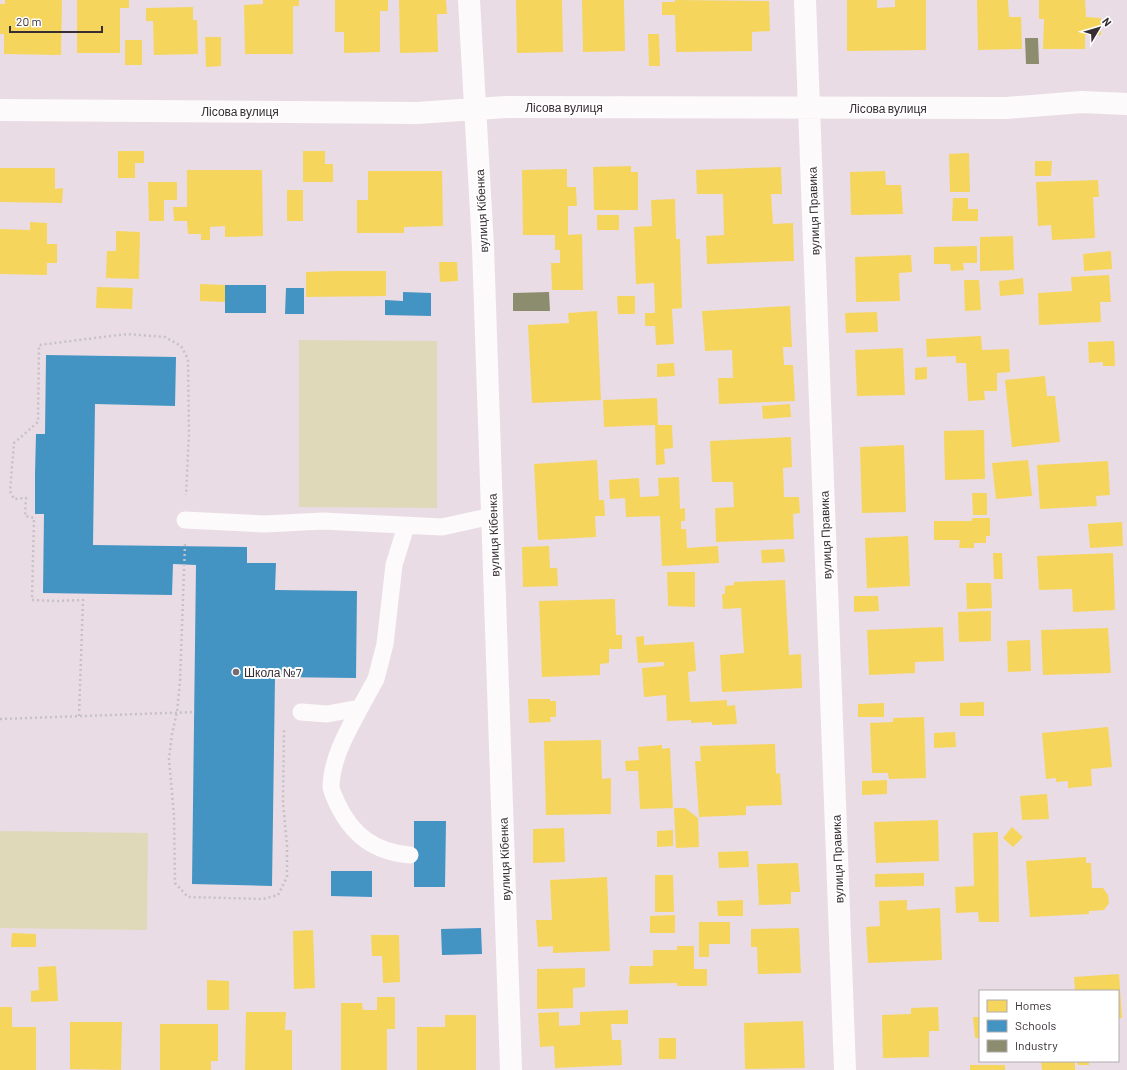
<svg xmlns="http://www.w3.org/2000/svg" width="1127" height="1070" font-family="Barlow,sans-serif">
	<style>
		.green { fill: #e0d9b9 }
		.homes { fill: #f6d55c }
		.schools { fill: #4393c3 }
		.industry { fill: #8c8c6e }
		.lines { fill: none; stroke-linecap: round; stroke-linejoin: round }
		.path { stroke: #c6c1c4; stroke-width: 2.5; stroke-dasharray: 2 3; stroke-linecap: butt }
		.service { stroke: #fcfafb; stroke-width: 17 }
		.minor { stroke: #fcfafb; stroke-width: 22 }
		.poi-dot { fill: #766b72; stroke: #fff; stroke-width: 1.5 }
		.labels { text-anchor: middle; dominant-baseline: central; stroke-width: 4; stroke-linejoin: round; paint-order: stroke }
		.street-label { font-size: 12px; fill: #372e34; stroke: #fff }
		.poi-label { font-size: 12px; fill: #372e34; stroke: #fff; text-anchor: start }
	</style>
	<rect width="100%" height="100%" fill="#eadce5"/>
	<path class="green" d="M299 340 437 341V508L299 507Z
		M0 831 148 833 147 930 0 928Z"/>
	<path class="homes" d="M5 0H62L61 55 4 54V34H0V4H5Z
		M77 0H129V8H120V53H77Z
		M263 0H299V6H293V54H245L244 5 263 4Z
		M335 0H388V11H380V52L344 53V32H335Z
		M399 0H446L447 14H437L438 52 400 53Z
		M516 0H562L563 52 517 53Z
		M582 0H624L625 51 583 52Z
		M675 0 769 1 770 31 752 32V51L676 52 675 15H662V2H675Z
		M847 0H877V8L895 7V0H926V50L847 51Z
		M977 0H1008L1009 17H1021L1022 49 978 50Z
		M1039 0H1085L1086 17 1101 18V35H1085V49H1043L1044 19H1039Z
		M193 7V20H197L198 54 154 55 153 21H146V8Z
		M648 34H659L660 66H649Z
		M205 37H221V66L206 67Z
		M125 40H142V65H125Z
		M118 151H144V163H135V178H118Z
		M303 151H325V164H333V182H303Z
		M969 153 970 192H950L949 154Z
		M1035 161H1052L1051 176H1035Z
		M631 166V172H638V210H594L593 167Z
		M781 167 782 194H771L773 224 793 223 794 261 707 264 706 236 724 235 723 194H697L696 170Z
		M0 168H55V189L63 188 62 203 0 202Z
		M567 169V187H576L577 206H568V235L582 234 583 290H552L551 263H560V250H555V235H523L522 170Z
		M187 170H262L263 236 225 237V226L210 227V240H201V234H188L187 221H174L173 207H187Z
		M368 171H442L443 226 404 227V233H357V200H368Z
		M885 171 886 185H901L903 214 851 215 850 172Z
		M1098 180 1099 197H1093L1095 238 1052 240 1051 225 1038 226 1036 182Z
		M148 182H177V200H164V221H149Z
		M287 190H303V221H287Z
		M953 198H968V209H978V221H952Z
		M675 199 676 239H680L682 308 672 309 674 344 656 345 655 326H645V313H655L654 283 636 284 634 227 652 226 651 200Z
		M597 215H619V230H597Z
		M30 222 47 223V244H57V263H47V275L0 274V229L30 230Z
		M116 231 140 232 139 279 106 278 107 251H116Z
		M1013 236 1014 270 980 271V237Z
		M977 246V263H963L964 270 951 271 950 264H934V247Z
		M1111 251 1112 269 1084 271 1083 254Z
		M911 255 912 272 899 273 900 301 856 302 855 257Z
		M439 262H457L458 281 440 282Z
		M336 271H386V296L306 297V272Z
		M1109 275 1111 302H1100L1101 322 1039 325 1038 293 1072 291 1071 277Z
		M1023 278 1024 294 1000 296 999 281Z
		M964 280H979L981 310 965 311Z
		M200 284 225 285V302L200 301Z
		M97 287 133 288 132 309 96 308Z
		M617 296H635V314H618Z
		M790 306 792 347H783L784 365H793L795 401 719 404 718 378H733L732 350 705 351 702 311Z
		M597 311 601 400 532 403 528 325 569 323 568 313Z
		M877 312 878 332 846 333 845 313Z
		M981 336 982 350 1009 349 1010 372 997 373V391H984L985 400 968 401 966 363H956V356L927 357 926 339Z
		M1114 341 1115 366H1103V362L1089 363 1088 342Z
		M903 348 905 395 857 396 855 350Z
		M674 363 675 376 657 377V364Z
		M927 367V379L915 380V368Z
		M1045 376 1047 396H1055L1060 442 1012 447 1005 380Z
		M657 398 658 425H672L673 448 664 449 665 464 656 465 655 425 604 427 603 400Z
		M790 404 791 417 763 419 762 406Z
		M984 430 985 479 945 480 944 431Z
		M791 437 792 467 783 468 784 497H799L800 513 793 514 794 539 716 542 715 508 734 507 733 482H712L710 441Z
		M904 445 906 512 862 513 860 447Z
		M597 460 599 500H604L605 516H595L596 537 538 540 534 464Z
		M1028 460 1032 496 996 499 992 463Z
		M1108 461 1110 495 1096 496 1097 506 1040 509 1037 465Z
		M679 477 680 509 685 508V521H681V529H686L687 548 718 546 719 563 662 566 660 516 626 517 625 498 610 499 609 480 639 478 640 497 659 496 658 478Z
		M972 493H987V515H973Z
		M972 518H990V536H986V543H974V548H959L960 540H934V521H972Z
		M1122 522 1123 546 1090 548 1088 524Z
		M908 536 910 586 867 588 865 538Z
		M549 546 550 568H557L558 586 523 587 522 547Z
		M784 549 785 562 762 563 761 550Z
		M993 553H1002L1003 579H994Z
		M1113 553 1115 610 1073 612 1072 589 1039 590 1037 556Z
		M667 572H695V607L668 606Z
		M785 580 789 655 801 654 802 688 722 692 720 655 744 653 741 608 723 609 722 594H725V586L734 585V582Z
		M966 583H991L992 608 967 609Z
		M854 596H878L879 611 854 612Z
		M615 599 616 635H622V649H609V663L600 664V675L542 677 539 601Z
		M991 611V641L959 642 958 612Z
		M943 627 944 661 915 662V673L869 675 867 630Z
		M1108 628 1111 673 1043 675 1041 630Z
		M644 636V645L694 642 696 671 688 672 690 702 727 700V706L735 705 737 724 712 725V722L691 723V720L667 721 666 695 644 697 642 668 664 666V662L638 663 636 637Z
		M1030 640 1031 671 1008 672 1007 641Z
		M528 699H550V701H556V717H550L551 722 529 723Z
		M984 702V716H960V703Z
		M884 703V717H858V704Z
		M924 717 926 778 889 779 888 773H872L870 723 893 722V718Z
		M1108 727 1112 767 1091 769 1092 786 1068 788V781L1056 782V778L1046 779 1042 733Z
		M955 732 956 747 934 748V733Z
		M601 740 602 779 611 778V814L546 815 544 741Z
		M775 744 776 774 780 773 782 805 746 806V815L699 817 695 761H701L700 746Z
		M662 745V749L670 748 673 808 640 809 638 771H626L625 761 639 760 638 747Z
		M887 780V794L862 795V781Z
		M1047 794 1049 819 1022 820 1020 796Z
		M674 808H685L698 818 699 847 676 848Z
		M938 820 939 861 876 863 874 822Z
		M1012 827 1023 837 1013 847 1003 838Z
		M564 828 565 862 533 863V829Z
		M673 830V846L657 847V831Z
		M998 832 999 922H979L978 912 956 913 955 887 974 886 973 833Z
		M748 851 749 867 719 868 718 852Z
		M1086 857V863H1091L1092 888H1103L1108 895 1109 903 1104 910 1089 911V914L1030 917 1026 861Z
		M798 863 800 892H791V904L759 905 757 864Z
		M924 873V886L875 887V874Z
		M655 875H673L674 912H655Z
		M607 877 610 951 553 953V946L538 947 536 920H552L550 880Z
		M743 900V916H718L717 901Z
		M907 900V910L940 908 942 960 868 963 866 927 880 926 879 901Z
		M675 915V933H650V916Z
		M699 922H730V944H709V957H699Z
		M799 928 801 973 758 974 757 947H751V929Z
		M313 930 315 988 294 989 293 931Z
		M12 933 36 934V947H11Z
		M371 935H399L400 982 383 983 382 956H372Z
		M677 946H694V969H707V986H677V983L629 984 630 966H653V950H677Z
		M56 966 58 1001 31 1002V991L39 990 38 967Z
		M585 968V987L573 988V1008L537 1009V969Z
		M1119 974 1122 1018H1118V991H1075L1074 977Z
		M207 980 229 981V1010H207Z
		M377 997H395V1029H387V1070H341V1003H362L363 1010H377Z
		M0 1007H12V1027H36V1070H0Z
		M938 1007 939 1031H929V1057L883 1058 882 1015 911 1014V1008Z
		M628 1010V1024H611L612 1040H621L622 1065 555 1068 554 1046 540 1047 538 1013 559 1012V1026L580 1025V1012Z
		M246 1012H286L285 1030H292V1070H245Z
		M445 1015H476V1070H417V1027H445Z
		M973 1017H980V1038H975Z
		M803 1021 805 1068 745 1069 744 1023Z
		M70 1022H122L121 1070 70 1069Z
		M160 1024H218V1061H211V1070H160Z
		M659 1038H676V1059H659Z
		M1041 1061H1075V1070H1042Z
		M1077 1061H1089V1065H1078Z
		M970 1065H1005V1070H970Z"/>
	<path class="schools" d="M225 285H266V313H225Z
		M286 288H304V314H285Z
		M403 292 431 293V316L385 315V300L403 301Z
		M46 355 176 357 175 406 95 404 93 545 247 547V563H276L275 590 357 591 356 678 275 677 272 886 192 884 196 565 173 564 172 595 43 593 44 514H35V474L36 434H45Z
		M414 821H446L445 887H414Z
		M331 871H372V897L331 896Z
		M481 928 482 954 442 955 441 929Z"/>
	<path class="industry" d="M1025 38H1038L1039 64H1026Z
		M549 292 550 311H513V293Z"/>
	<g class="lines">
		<path class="path" d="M185 544 180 681 177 712 172 734 169 759 174 816 175 883 188 897 263 899 278 895 287 877V845L283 803 284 729
			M79 716 83 600 57 601 32 600 34 518 25 516 26 498 14 499 10 491 14 443 38 422 39 345 127 334 165 337 181 346 188 359 189 433 186 495
			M0 719 195 712"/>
		<path class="service" d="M185 520 264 524 323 521 442 527 492 516
			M360 708C347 732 332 758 331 786 331 791 335 798 337 803 352 835 374 852 410 855
			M301 712 327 714 360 708 376 679 385 644 394 565 406 526"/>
		<path class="minor" d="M469 0 483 247 511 1070
			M805 0 845 1070
			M0 110 417 113 506 107 1006 108 1082 102 1127 104"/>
	</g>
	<circle class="poi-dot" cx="236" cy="672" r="4"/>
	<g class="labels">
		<g class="street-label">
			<text x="564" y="107">Лісова вулиця</text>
			<text x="888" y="108">Лісова вулиця</text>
			<text x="240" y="111">Лісова вулиця</text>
			<text transform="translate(481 211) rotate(-93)">вулиця Кібенка</text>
			<text transform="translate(813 211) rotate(-92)">вулиця Правика</text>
			<text transform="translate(493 535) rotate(-92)">вулиця Кібенка</text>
			<text transform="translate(825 535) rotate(-92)">вулиця Правика</text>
			<text transform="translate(504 859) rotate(-92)">вулиця Кібенка</text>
			<text transform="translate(837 859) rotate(-92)">вулиця Правика</text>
		</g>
		<g class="poi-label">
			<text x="244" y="672">Школа №7</text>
		</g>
	</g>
	<rect x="979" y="990" width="140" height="72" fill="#ffffff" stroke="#afabae"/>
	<rect x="987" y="1000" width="20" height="12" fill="#f6d55c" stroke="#afabae"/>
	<text x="1015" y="1010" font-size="12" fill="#372e34">Homes</text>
	<rect x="987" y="1020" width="20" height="12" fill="#4393c3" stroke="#afabae"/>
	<text x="1015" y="1030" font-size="12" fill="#372e34">Schools</text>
	<rect x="987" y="1040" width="20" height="12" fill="#8c8c6e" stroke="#afabae"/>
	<text x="1015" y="1050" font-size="12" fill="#372e34">Industry</text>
	<g transform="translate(1099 28) rotate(52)" stroke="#ffffff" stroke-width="3" paint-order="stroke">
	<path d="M0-3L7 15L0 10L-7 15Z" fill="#372e34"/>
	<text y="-6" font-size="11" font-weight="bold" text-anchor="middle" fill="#372e34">N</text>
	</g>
	<path d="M10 26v6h92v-6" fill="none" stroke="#372e34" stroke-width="2"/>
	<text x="16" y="26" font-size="12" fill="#372e34" stroke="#ffffff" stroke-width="3" paint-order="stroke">20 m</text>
</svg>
